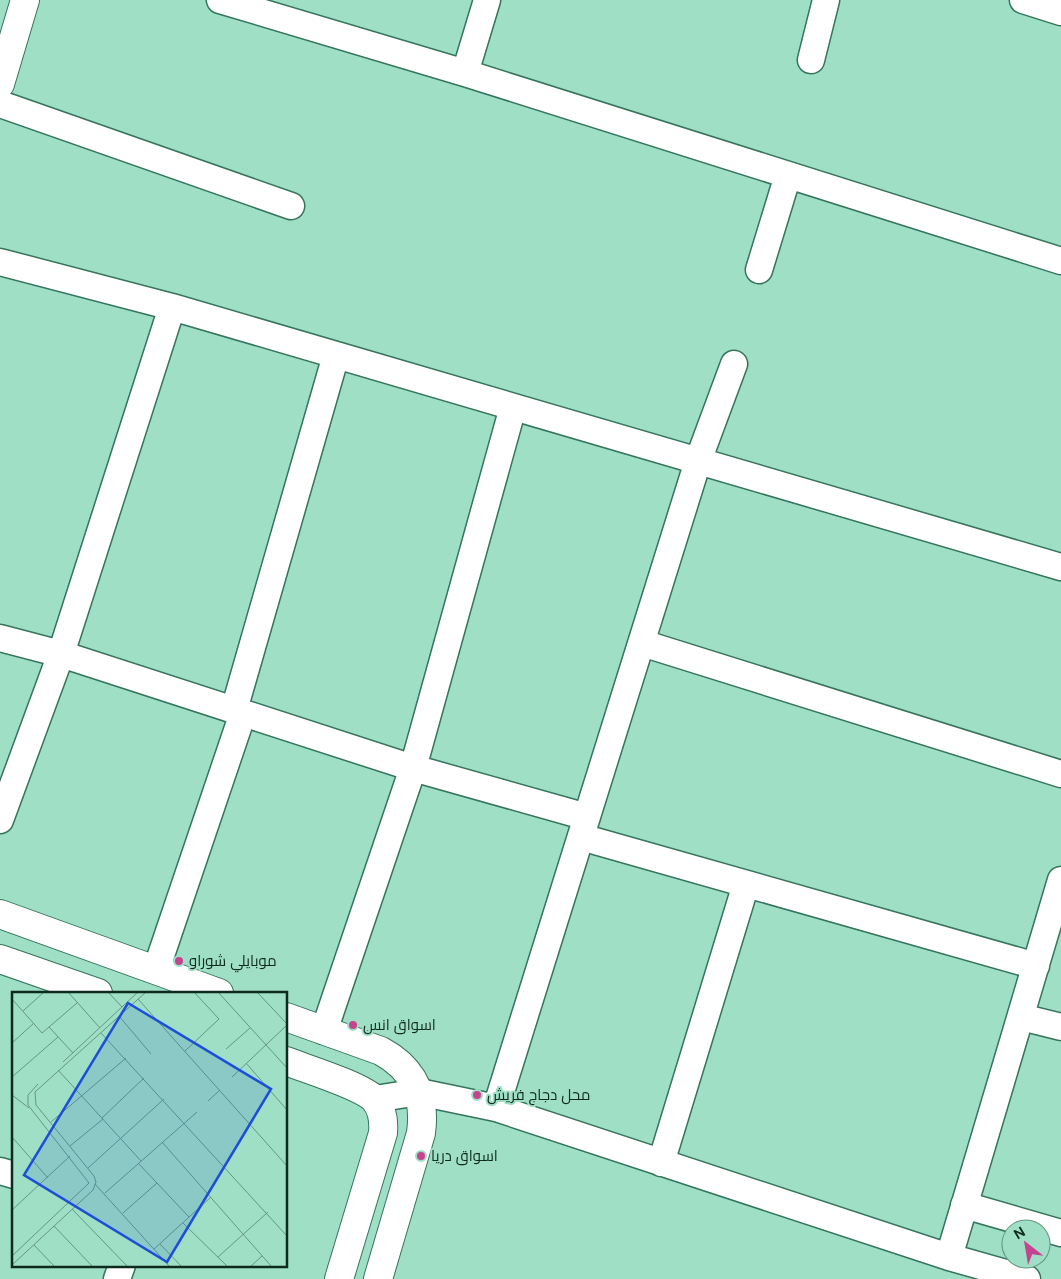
<svg xmlns="http://www.w3.org/2000/svg" width="1061" height="1279" font-family="'DM Sans',Cairo,sans-serif">
	<style>
		.lines { fill: none; stroke-linecap: round; stroke-linejoin: round }
		.minor-casing { stroke: #35745d; stroke-width: 29 }
		.tertiary-casing { stroke: #35745d; stroke-width: 30 }
		.minor { stroke: #fff; stroke-width: 26 }
		.tertiary { stroke: #fff; stroke-width: 28 }
		.poi-dot { fill: #c44490; stroke: #9fdfc5; stroke-width: 2 }
		.labels { text-anchor: middle; dominant-baseline: central; stroke-width: 4; stroke-linejoin: round; paint-order: stroke }
		.poi-label { font-size: 15px; fill: #0e291f; stroke: #9fdfc5; text-anchor: start }
		.inset-road { fill: none; stroke: #659683; stroke-width: 1 }
		.view { fill: #1d4ed8; fill-opacity: 0.15; stroke: #1d4ed8; stroke-width: 2.5 }
		.inset-edge { fill: none; stroke: #0e291f; stroke-width: 2.5 }
	</style>
	<rect width="100%" height="100%" fill="#9fdfc5"/>
	<g class="lines">
		<g class="minor-casing">
			<path id="minor" d="M220 0 465 73 1061 261
				M1023 0 1061 12
				M811 60 826 0
				M465 73 487 0
				M0 104 291 206
				M0 262 172 307 1061 567
				M759 270 788 175
				M0 638 61 654 413 768 587 817
				M642 643 1061 774
				M234 710 336 355
				M0 820 61 654 172 307
				M581 837 1036 966
				M156 970 243 713
				M1021 1017 1061 1027
				M324 1031 413 768 513 407
				M375 1099 419 1092 496 1108 949 1257 1027 1279
				M496 1108 698 461 734 364
				M661 1163 746 884
				M0 1171 14 1175
				M964 1205 1061 1233
				M949 1257 1061 880
				M117 1279 122 1265"/>
		</g>
		<g class="tertiary-casing">
			<path id="tertiary" d="M0 84 25 0
				M0 914 219 993
				M0 959 98 993
				M286 1017 381 1051C414 1069 426 1096 421 1133L378 1279
				M286 1061C306 1069 363 1086 375 1100 383 1110 384 1121 383 1133L339 1279"/>
		</g>
		<use href="#minor" class="minor"/>
		<use href="#tertiary" class="tertiary"/>
	</g>
	<g class="poi-dot">
		<circle cx="179" cy="961" r="5"/>
		<circle cx="353" cy="1025" r="5"/>
		<circle cx="477" cy="1095" r="5"/>
		<circle cx="421" cy="1156" r="5"/>
	</g>
	<g class="labels">
		<g class="poi-label">
			<text x="189" y="961">موبايلي شوراو</text>
			<text x="363" y="1025">اسواق انس</text>
			<text x="487" y="1095">محل دجاج فريش</text>
			<text x="431" y="1156">اسواق دريا</text>
		</g>
	</g>
	<g transform="translate(12 992)">
		<rect width="275" height="275" fill="#9fdfc5"/>
		<path class="inset-road" d="M56 0 88 36M96 0 110 15M206 0 275 76M245 0 275 32M0 7 30 41 65 11M126 7 275 174M11 19 32 0M107 24 139 62M37 35 61 61M89 41 275 244M0 51 22 31M214 57 238 36M173 59 207 27 182 0M51 70 126 0M234 71 275 118M46 78 129 169M0 85 46 45M220 85 275 33M0 103 17 116M196 109 208 98M90 126 132 86M39 130 114 66M0 145 36 186M150 150 260 275M58 154 91 127M126 171 177 225M76 176 152 107M83 192 158 275M93 201 185 120M60 217 116 275M0 218 58 164M111 221 145 191M171 231 216 275M42 234 81 275M148 252 170 275M22 253 43 275M142 257 199 205M0 264 77 191 16 113V103L26 92M206 265 256 220M0 273 81 198 84 190 82 184 24 113 23 100 134 0M238 275 250 264"/>
		<path class="view" d="M116 11 259 97 155 270 12 183Z"/>
		<rect width="275" height="275" class="inset-edge"/>
	</g>
	<g transform="translate(1026 1244) rotate(329)"><circle r="24" fill="#9fdfc5" stroke="#659683"/>
	<path d="M0-4L9 19L0 12L-9 19Z" fill="#c44490"/>
	<text y="-8" font-size="14" font-weight="bold" text-anchor="middle" fill="#0e291f">N</text>
	</g>
</svg>
